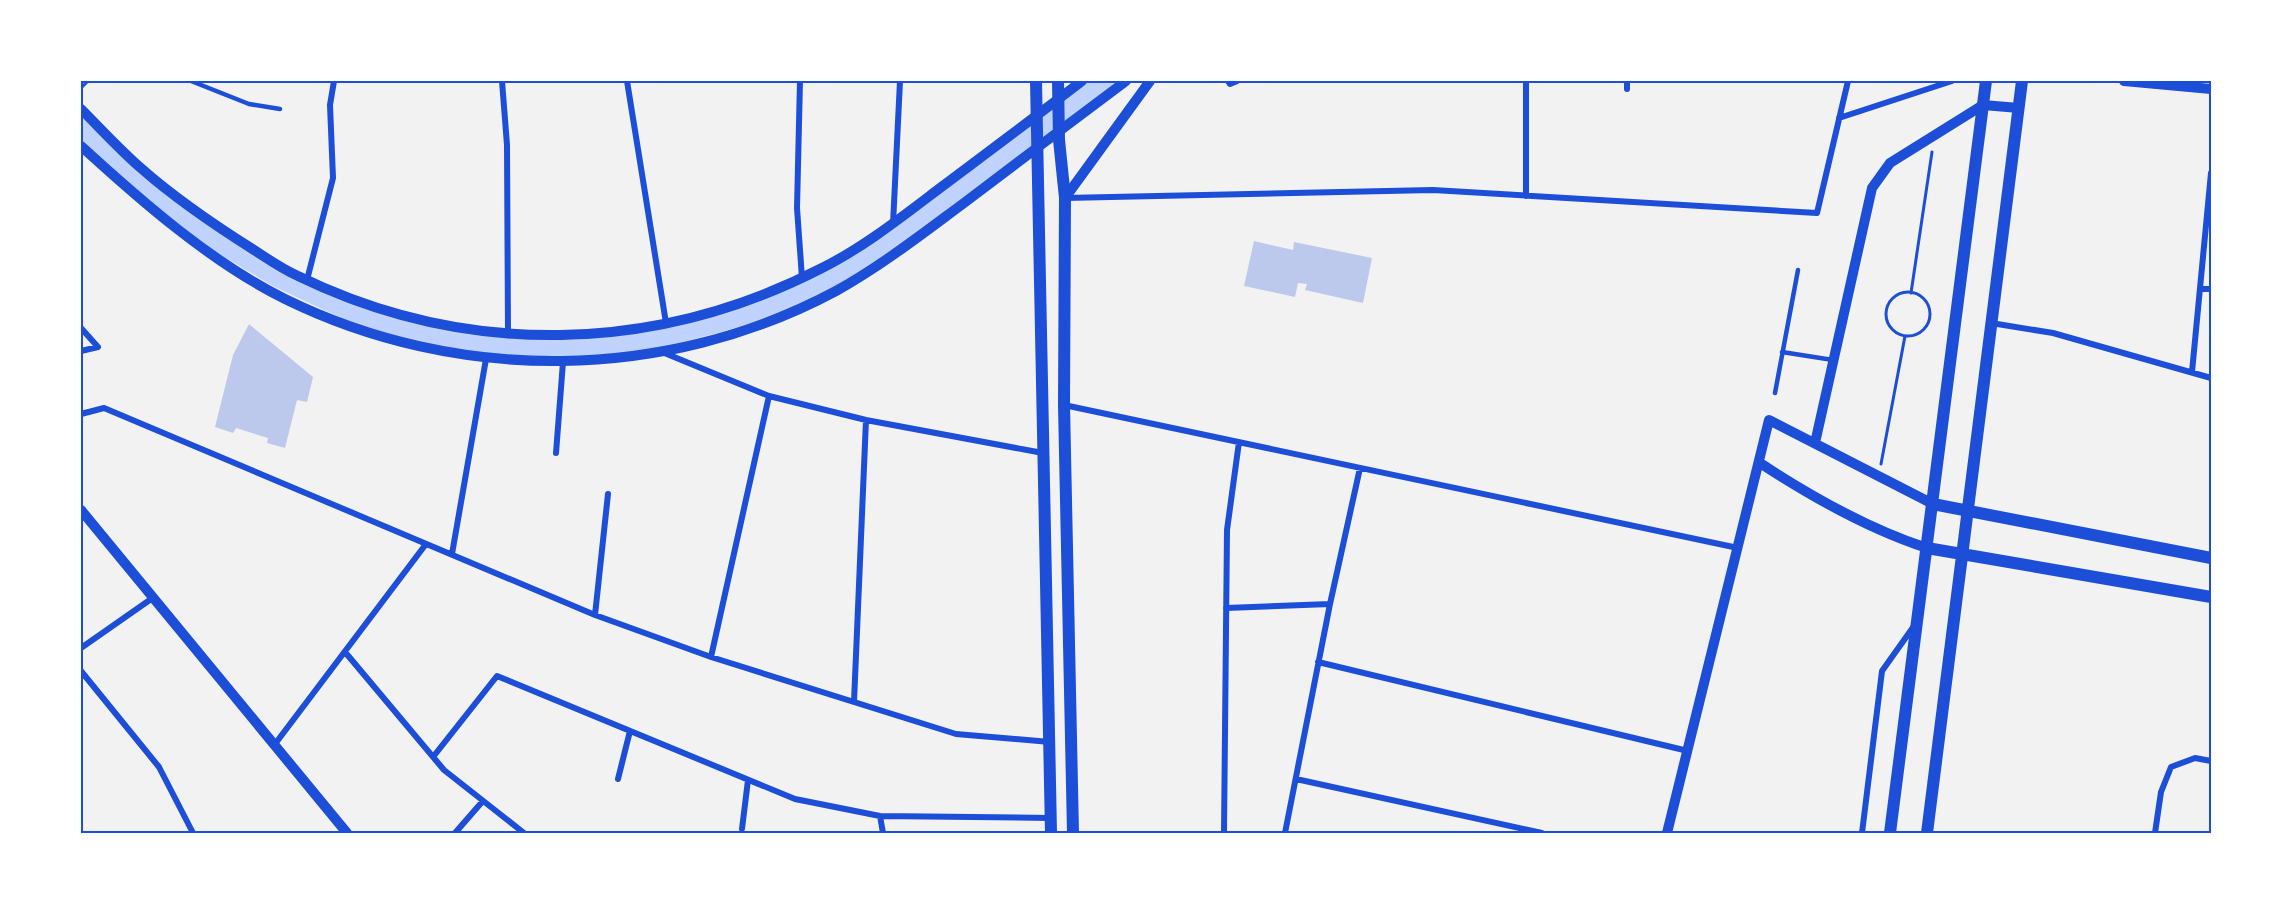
<svg xmlns="http://www.w3.org/2000/svg" width="2292" height="914" font-family="Commissioner,sans-serif">
	<style>
		.lines { fill: none; stroke-linecap: round; stroke-linejoin: round }
		.canal { stroke: #bfd3fe; stroke-width: 20 }
		.building { fill: #bdc9ec }
		.path { stroke: #1d4ed8; stroke-width: 3 }
		.service { stroke: #1d4ed8; stroke-width: 4.5 }
		.minor { stroke: #1d4ed8; stroke-width: 6 }
		.tertiary { stroke: #1d4ed8; stroke-width: 10 }
		.secondary { stroke: #1d4ed8; stroke-width: 12 }
		.neatline { fill: none; stroke: #1d4ed8; stroke-width: 2 }
	</style>
	<rect width="100%" height="100%" fill="#f2f2f2"/>
	<g class="lines">
		<path class="canal" d="M81 125 145 190 212 238 277 277 352 312 422 334 490 346 576 350 634 344 720 322 779 304 826 281 886 244 1106 81"/>
	</g>
	<path class="building" d="M1254 241 1293 250 1294 242 1372 258 1363 303 1305 290 1307 284 1298 283 1295 297 1244 286Z
		M249 324 313 377 307 402 297 400 285 448 267 443 268 438 236 428 233 433 215 427 233 355Z"/>
	<g class="lines">
		<path class="path" d="M81 88 88 81
			M1886 314a22 22 0 1 1 44 0a22 22 0 1 1-44 0Z
			M1911 293 1932 152
			M1881 464 1905 336"/>
		<path class="service" d="M191 81 249 104 280 109
			M1782 352 1833 360
			M1775 393 1798 270"/>
		<path class="minor" d="M502 81 507 145 508 333
			M627 81 666 323
			M800 81 797 208 802 278
			M1228 81 1230 84 1237 81
			M1627 89V81
			M1839 118 1952 81
			M1526 196V81
			M1065 198 1433 190 1817 213 1848 81
			M893 224 900 81
			M307 280 333 178 330 105 334 81
			M2200 289H2211
			M1991 323 2053 333 2211 378
			M81 328 98 347 81 351
			M662 352 769 396 866 420 1043 453
			M2192 372 2211 173
			M1064 405 1738 548
			M81 414 104 408 595 615 711 657 956 734 1050 742
			M556 453 563 362
			M452 554 486 359
			M1226 608 1330 604
			M595 615 608 494
			M81 648 154 597
			M345 652 444 770 524 833
			M711 657 769 396
			M1318 662 1688 751
			M81 671 159 767 193 833
			M854 702 866 420
			M275 744 426 544
			M433 757 497 676 795 799 880 816 1050 818
			M618 779 630 731
			M1296 779 1542 833
			M880 816 883 833
			M742 829 748 780
			M455 833 482 802
			M1224 833 1227 530 1239 442
			M1285 833 1330 604 1360 468
			M1862 833 1882 671 1914 626
			M2155 833 2161 792 2171 767 2195 758 2211 761"/>
		<path class="tertiary" d="M2124 81 2211 89
			M81 109C101 129 121 151 142 169 176 199 216 226 254 250 268 259 282 269 298 276 467 358 655 354 822 268 864 247 903 216 940 188 988 152 1035 117 1082 81
			M81 146C141 201 212 263 285 299 458 384 666 382 836 291 881 266 922 234 964 203 1018 162 1071 122 1126 81
			M1065 198 1150 81
			M1815 443 1872 188 1890 163 1983 105 2019 108
			M1760 463C1812 497 1868 529 1927 548
			M81 510 347 833
			M1667 833 1769 420 1933 504"/>
		<path class="secondary" d="M1036 81 1051 833
			M1058 81 1059 140 1065 198 1064 405 1073 833
			M1933 504 2211 558
			M1927 548 2211 597
			M1890 833 1986 81
			M1927 833 2022 81"/>
	</g>
	<rect width="2292" height="914" fill="none" stroke="#ffffff" stroke-width="165"/>
	<rect x="82" y="82" width="2128" height="750" class="neatline"/>
</svg>
